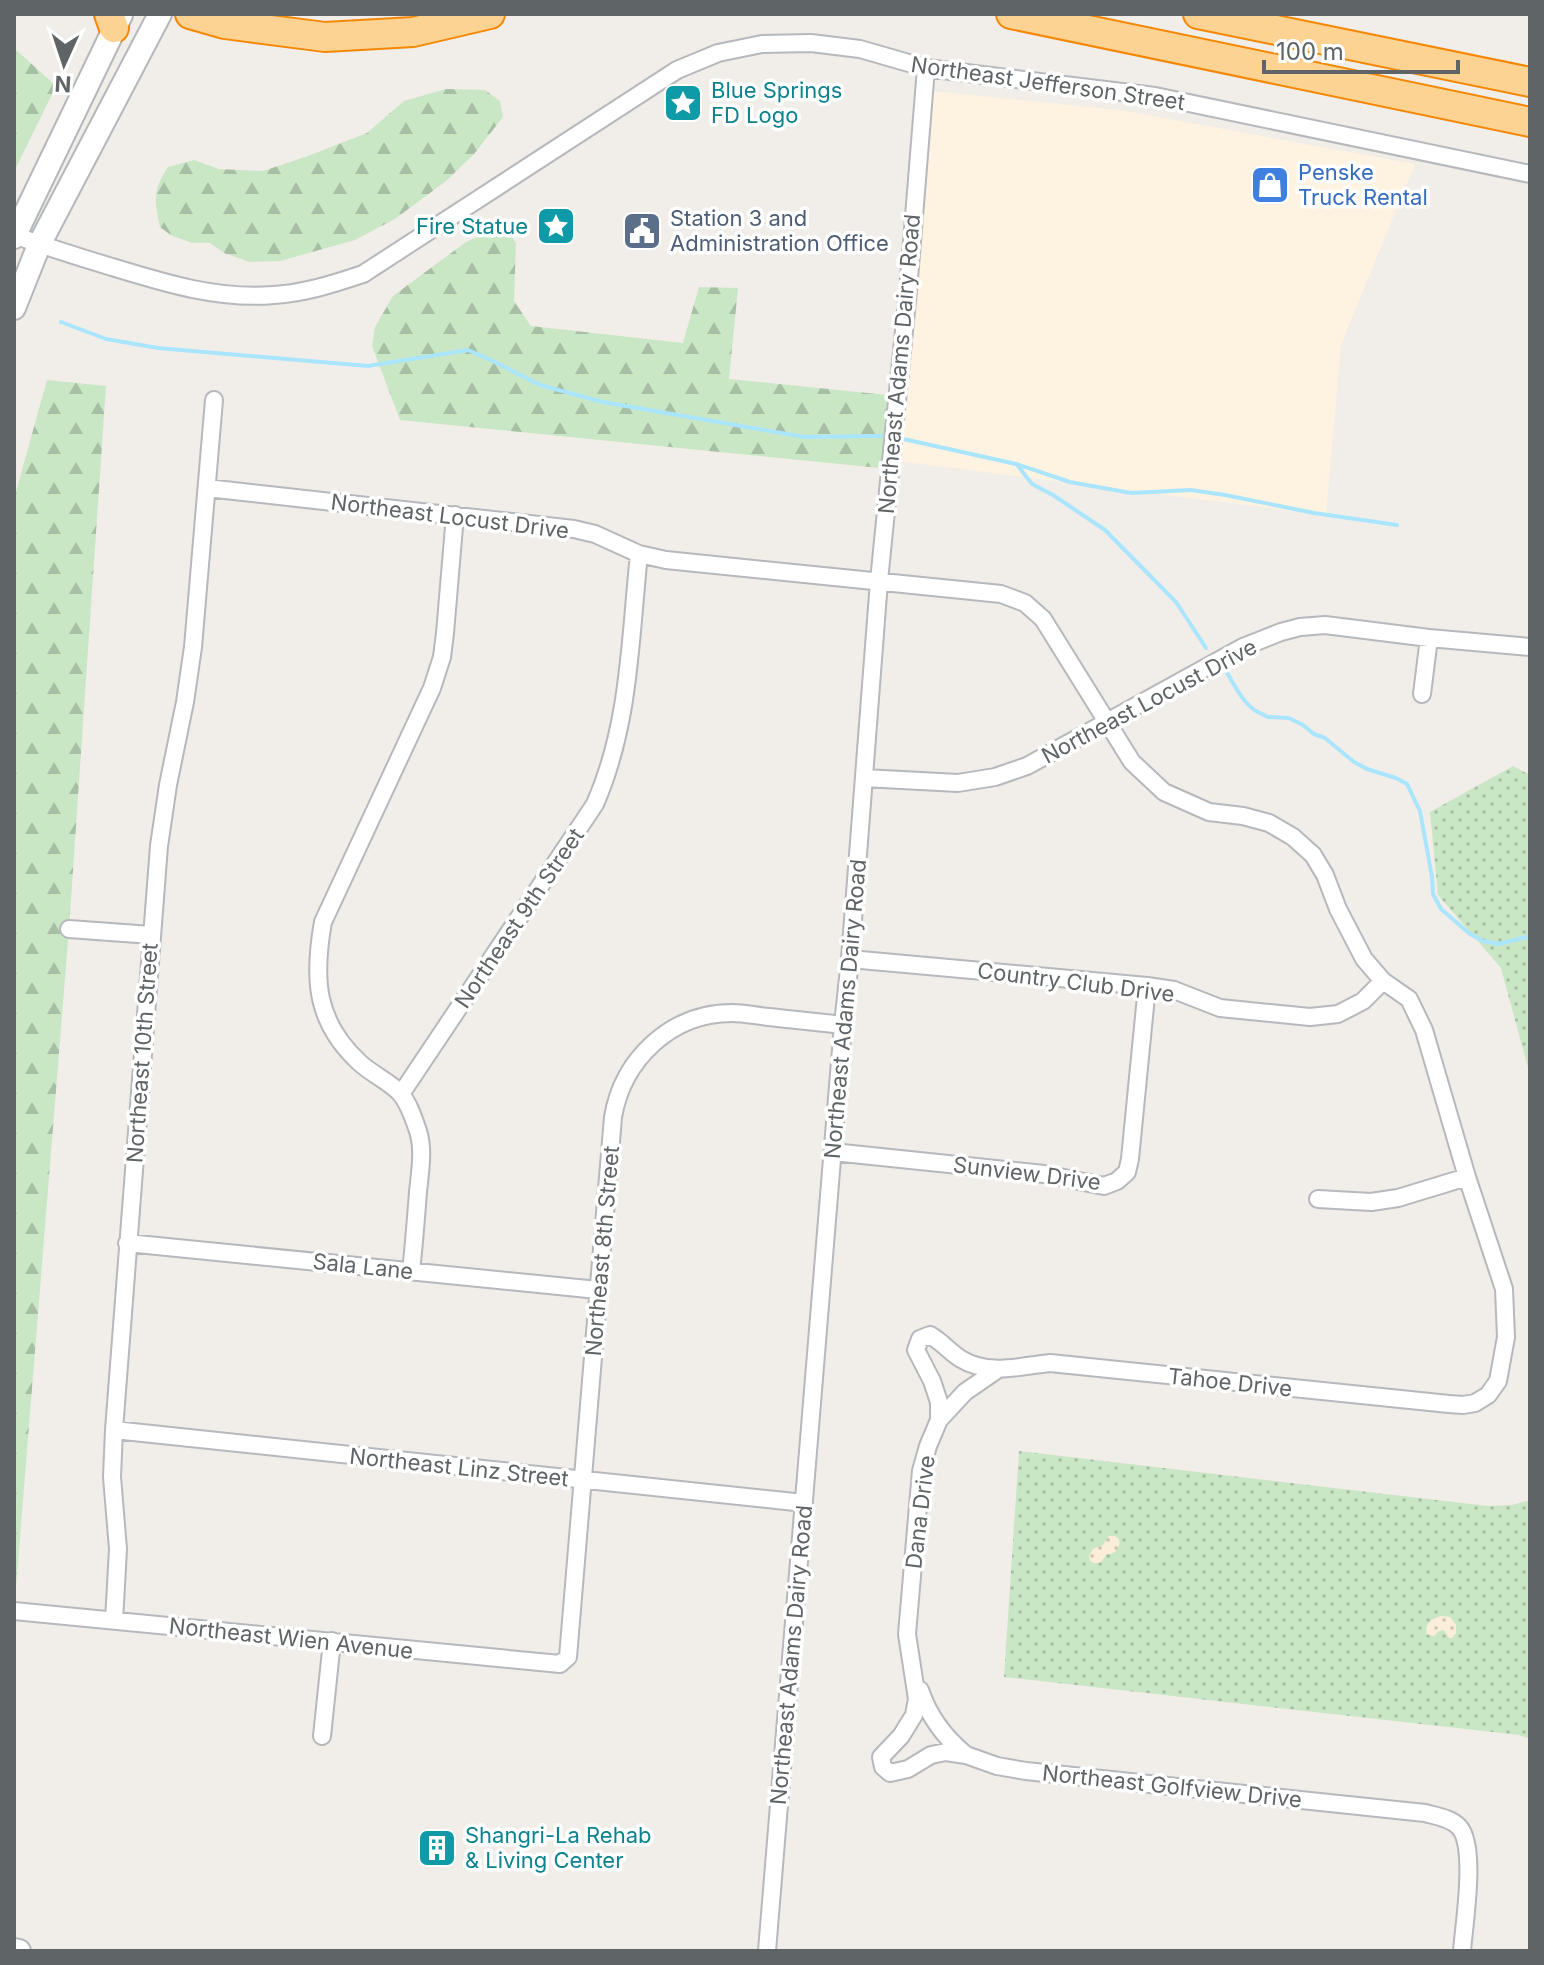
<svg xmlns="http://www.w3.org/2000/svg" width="1544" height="1965" font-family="Inter,sans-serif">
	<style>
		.commercial { fill: #fef2e0 }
		.grass { fill: url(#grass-dots) }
		.forest { fill: url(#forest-firs) }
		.sand { fill: url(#sand-dots) }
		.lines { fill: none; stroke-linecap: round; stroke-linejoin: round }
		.stream { stroke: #aae5fe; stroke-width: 4 }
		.street-casing { stroke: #b5b8bc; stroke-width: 20 }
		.secondary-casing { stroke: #b4b8bc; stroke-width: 26 }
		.highway-casing { stroke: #f58703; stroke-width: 32 }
		.street { stroke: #fff; stroke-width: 16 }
		.secondary { stroke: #fff; stroke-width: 22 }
		.highway { stroke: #fcd393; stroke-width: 28 }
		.labels { text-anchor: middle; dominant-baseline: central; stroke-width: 7; stroke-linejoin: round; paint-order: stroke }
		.street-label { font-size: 22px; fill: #5f6467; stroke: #fff }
		.culture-label { font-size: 22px; fill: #0d838f; stroke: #fff; text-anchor: start }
		.shop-label { font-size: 22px; fill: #366cbe; stroke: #fff; text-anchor: start }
		.service-label { font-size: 22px; fill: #4e5e75; stroke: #fff; text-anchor: start }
	</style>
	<defs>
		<pattern id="grass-dots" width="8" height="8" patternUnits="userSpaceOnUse" patternTransform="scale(2)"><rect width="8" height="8" fill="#cae7c5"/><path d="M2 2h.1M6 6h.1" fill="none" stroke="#a7bfa4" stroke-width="1.8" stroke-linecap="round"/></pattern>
		<pattern id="forest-firs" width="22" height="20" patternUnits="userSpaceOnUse" patternTransform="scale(2)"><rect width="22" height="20" fill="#cae7c5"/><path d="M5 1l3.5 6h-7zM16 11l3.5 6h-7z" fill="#a7bfa4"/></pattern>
		<pattern id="sand-dots" width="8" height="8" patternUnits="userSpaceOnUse" patternTransform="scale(2)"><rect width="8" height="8" fill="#fbeed9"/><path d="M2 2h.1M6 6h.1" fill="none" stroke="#cec4b4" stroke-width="1.8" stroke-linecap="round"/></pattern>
	</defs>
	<rect width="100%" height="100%" fill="#f1ede8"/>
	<path class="commercial" d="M933 91 1120 110 1415 164 1341 345 1326 515 897 461Z"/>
	<path class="grass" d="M1513 766 1530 775V1075L1501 968 1438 895 1430 812Z
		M1019 1451 1488 1506 1512 1505 1530 1500V1739L1519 1735 1004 1677Z"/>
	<path class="forest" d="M14 48 56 86 14 172Z
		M446 89 485 90 500 101 503 117 474 154 446 181 395 219 355 240 280 261 250 262 224 253 210 243H193L172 236 160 227C154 200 153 189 168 167L194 160 219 169 263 171 308 156 367 133 404 101Z
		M507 229 516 243 514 301 531 326 683 343 699 287 738 288 729 379 897 396 890 469 400 420 372 346 375 327 393 296 466 242 489 232Z
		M47 380 106 386 69 929 14 1612V499Z"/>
	<path class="sand" d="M1109 1536H1115L1119 1539C1121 1547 1115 1555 1107 1554L1100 1563H1094L1090 1561 1089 1556 1093 1549 1103 1545Z
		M1441 1616 1450 1617 1456 1625V1633L1452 1638H1449L1444 1630 1439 1631 1434 1636 1427 1635C1424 1624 1431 1619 1441 1616Z"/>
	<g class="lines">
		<path class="stream" d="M61 322 106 339 158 348 368 366 468 350 493 361 540 385 603 402 804 437 881 436
			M899 438 1016 464 1070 482 1131 493 1191 490 1225 495 1314 513 1397 525
			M1018 466 1032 484 1053 495 1105 530 1176 602 1206 648
			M1226 671C1234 684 1242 702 1256 711 1260 713 1264 715 1268 717L1289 718 1303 725 1314 734 1325 738 1354 762 1367 769 1396 778 1407 784 1420 811 1432 877 1433 894 1441 909 1470 934 1483 941 1499 944 1530 936"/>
		<g class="street-casing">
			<path id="street" d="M14 235C46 247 79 257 112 267 164 283 219 300 274 295 305 293 333 284 363 274L677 70 718 53 762 44 811 43 860 49 926 68 1155 96 1530 174
				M207 488 574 529 595 534 639 554 666 560 1001 594 1025 603 1043 619 1132 762 1164 792 1209 812 1243 816 1269 823 1293 837 1313 855 1325 875 1338 909 1364 959 1383 981 1409 999 1424 1030 1467 1177 1504 1289 1506 1337 1498 1381 1488 1395 1475 1403 1463 1405 1449 1404 1050 1363C1020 1366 989 1376 961 1359 950 1352 942 1342 930 1335L920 1339 916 1350 932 1381 939 1402V1420L928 1446 921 1471 907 1634 917 1699 914 1715 901 1736 881 1757 883 1767 890 1773 908 1769 931 1755 946 1752 966 1755 997 1766 1026 1771 1425 1813C1436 1816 1451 1818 1459 1827 1477 1846 1464 1924 1462 1951
				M1422 694 1429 638
				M864 778 958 783 995 777 1027 766 1243 647 1281 632 1300 627 1325 625 1429 638 1530 647
				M69 929 151 935
				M850 959 1147 986 1174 990 1220 1008 1310 1017 1338 1014 1363 1001 1383 981
				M401 1094 595 804C630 724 630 639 639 554
				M833 1152 1044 1174 1104 1186 1117 1181 1127 1172 1130 1159 1147 986
				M1318 1199 1371 1202 1398 1198 1467 1177
				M127 1243 598 1290
				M411 1271C414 1245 416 1218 418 1192 420 1172 424 1149 418 1131 414 1119 408 1101 399 1092 388 1081 372 1074 360 1063 315 1022 313 978 323 922L432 688 442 657 445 633 455 515
				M939 1420 965 1392 997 1370
				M114 1430 804 1503
				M14 1611 560 1664
				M114 1621 118 1549 112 1477 114 1430 159 846 168 785 185 702 193 647 214 400
				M560 1664 568 1657 613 1117C623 1059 671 1013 732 1013 744 1013 757 1016 769 1017 794 1020 818 1022 843 1025
				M920 1690C929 1717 944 1737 966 1755
				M322 1736 332 1641
				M767 1951 843 1025 850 959 879 581 908 291 926 68"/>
		</g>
		<g class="secondary-casing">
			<path id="secondary" d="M14 237 121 15
				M14 308 39 245 160 14
				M14 1950 19 1951"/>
		</g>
		<g class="highway-casing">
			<path id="highway" d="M109 14 114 28
				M190 14 225 24 325 37 413 32 490 14
				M1011 14 1530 122
				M1198 14 1530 82"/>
		</g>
		<use href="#street" class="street"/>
		<use href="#secondary" class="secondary"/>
		<use href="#highway" class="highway"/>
	</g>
	<defs>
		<g id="sight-square" transform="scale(2)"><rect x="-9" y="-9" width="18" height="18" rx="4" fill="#0f9aa8" stroke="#fff"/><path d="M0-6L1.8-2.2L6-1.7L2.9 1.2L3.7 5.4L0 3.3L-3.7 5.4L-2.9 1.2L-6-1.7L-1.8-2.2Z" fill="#fff"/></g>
		<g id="shop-square" transform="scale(2)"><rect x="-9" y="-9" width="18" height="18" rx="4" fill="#3f7fe0" stroke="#fff"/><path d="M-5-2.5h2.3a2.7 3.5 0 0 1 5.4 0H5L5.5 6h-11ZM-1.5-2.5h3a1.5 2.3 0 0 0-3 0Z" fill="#fff"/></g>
		<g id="civic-square" transform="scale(2)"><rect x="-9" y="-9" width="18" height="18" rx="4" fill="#5c6f8a" stroke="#fff"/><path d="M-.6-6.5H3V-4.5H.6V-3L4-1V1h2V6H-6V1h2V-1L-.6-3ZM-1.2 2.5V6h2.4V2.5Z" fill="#fff"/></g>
		<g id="building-square" transform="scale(2)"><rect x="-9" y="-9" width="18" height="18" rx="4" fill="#0f9aa8" stroke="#fff"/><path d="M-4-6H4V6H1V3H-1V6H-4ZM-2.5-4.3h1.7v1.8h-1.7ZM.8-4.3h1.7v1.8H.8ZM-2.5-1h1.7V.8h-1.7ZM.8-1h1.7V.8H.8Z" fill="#fff"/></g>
	</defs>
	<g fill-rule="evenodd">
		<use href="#sight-square" x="683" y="103"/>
		<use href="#shop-square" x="1270" y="185"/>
		<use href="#sight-square" x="556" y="226"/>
		<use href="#civic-square" x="642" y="231"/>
		<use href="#building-square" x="437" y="1848"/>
	</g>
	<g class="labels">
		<g class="street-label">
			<text transform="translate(1048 83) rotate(8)">Northeast Jefferson Street</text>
			<text transform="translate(899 364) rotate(-85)">Northeast Adams Dairy Road</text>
			<text transform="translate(450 516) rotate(7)">Northeast Locust Drive</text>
			<text transform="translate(1149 701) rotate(-28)">Northeast Locust Drive</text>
			<text transform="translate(519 918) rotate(-56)">Northeast 9th Street</text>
			<text transform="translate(1076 982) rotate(7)">Country Club Drive</text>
			<text transform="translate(845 1009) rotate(-85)">Northeast Adams Dairy Road</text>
			<text transform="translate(142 1053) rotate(-86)">Northeast 10th Street</text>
			<text transform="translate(1027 1173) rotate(7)">Sunview Drive</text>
			<text transform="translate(602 1251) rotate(-85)">Northeast 8th Street</text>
			<text transform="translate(363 1266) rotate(6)">Sala Lane</text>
			<text transform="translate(1230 1382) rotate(6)">Tahoe Drive</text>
			<text transform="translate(459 1467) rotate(6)">Northeast Linz Street</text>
			<text transform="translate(920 1512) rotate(-83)">Dana Drive</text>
			<text transform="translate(291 1638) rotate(6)">Northeast Wien Avenue</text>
			<text transform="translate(791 1655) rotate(-85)">Northeast Adams Dairy Road</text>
			<text transform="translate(1172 1786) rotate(6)">Northeast Golfview Drive</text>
		</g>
		<g class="culture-label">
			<text x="711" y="90">Blue Springs<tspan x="711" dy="25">FD Logo</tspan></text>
			<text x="528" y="226" text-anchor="end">Fire Statue</text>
			<text x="465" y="1835">Shangri-La Rehab<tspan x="465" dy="25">&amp; Living Center</tspan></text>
		</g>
		<g class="shop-label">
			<text x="1298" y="172">Penske<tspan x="1298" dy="25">Truck Rental</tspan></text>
		</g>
		<g class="service-label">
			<text x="670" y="218">Station 3 and<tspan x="670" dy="25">Administration Office</tspan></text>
		</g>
	</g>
	<rect width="1544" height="1965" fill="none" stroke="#5f6467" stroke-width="32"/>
	<g transform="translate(64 64) rotate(183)" stroke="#ffffff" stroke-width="6" paint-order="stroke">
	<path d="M0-6L14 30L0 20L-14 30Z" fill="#5f6467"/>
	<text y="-12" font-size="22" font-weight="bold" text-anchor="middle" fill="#5f6467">N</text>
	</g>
	<path d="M1264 60v12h194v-12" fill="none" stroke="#5f6467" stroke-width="4"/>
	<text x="1276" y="60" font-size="24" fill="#5f6467" stroke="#ffffff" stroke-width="6" paint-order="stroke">100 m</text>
</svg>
